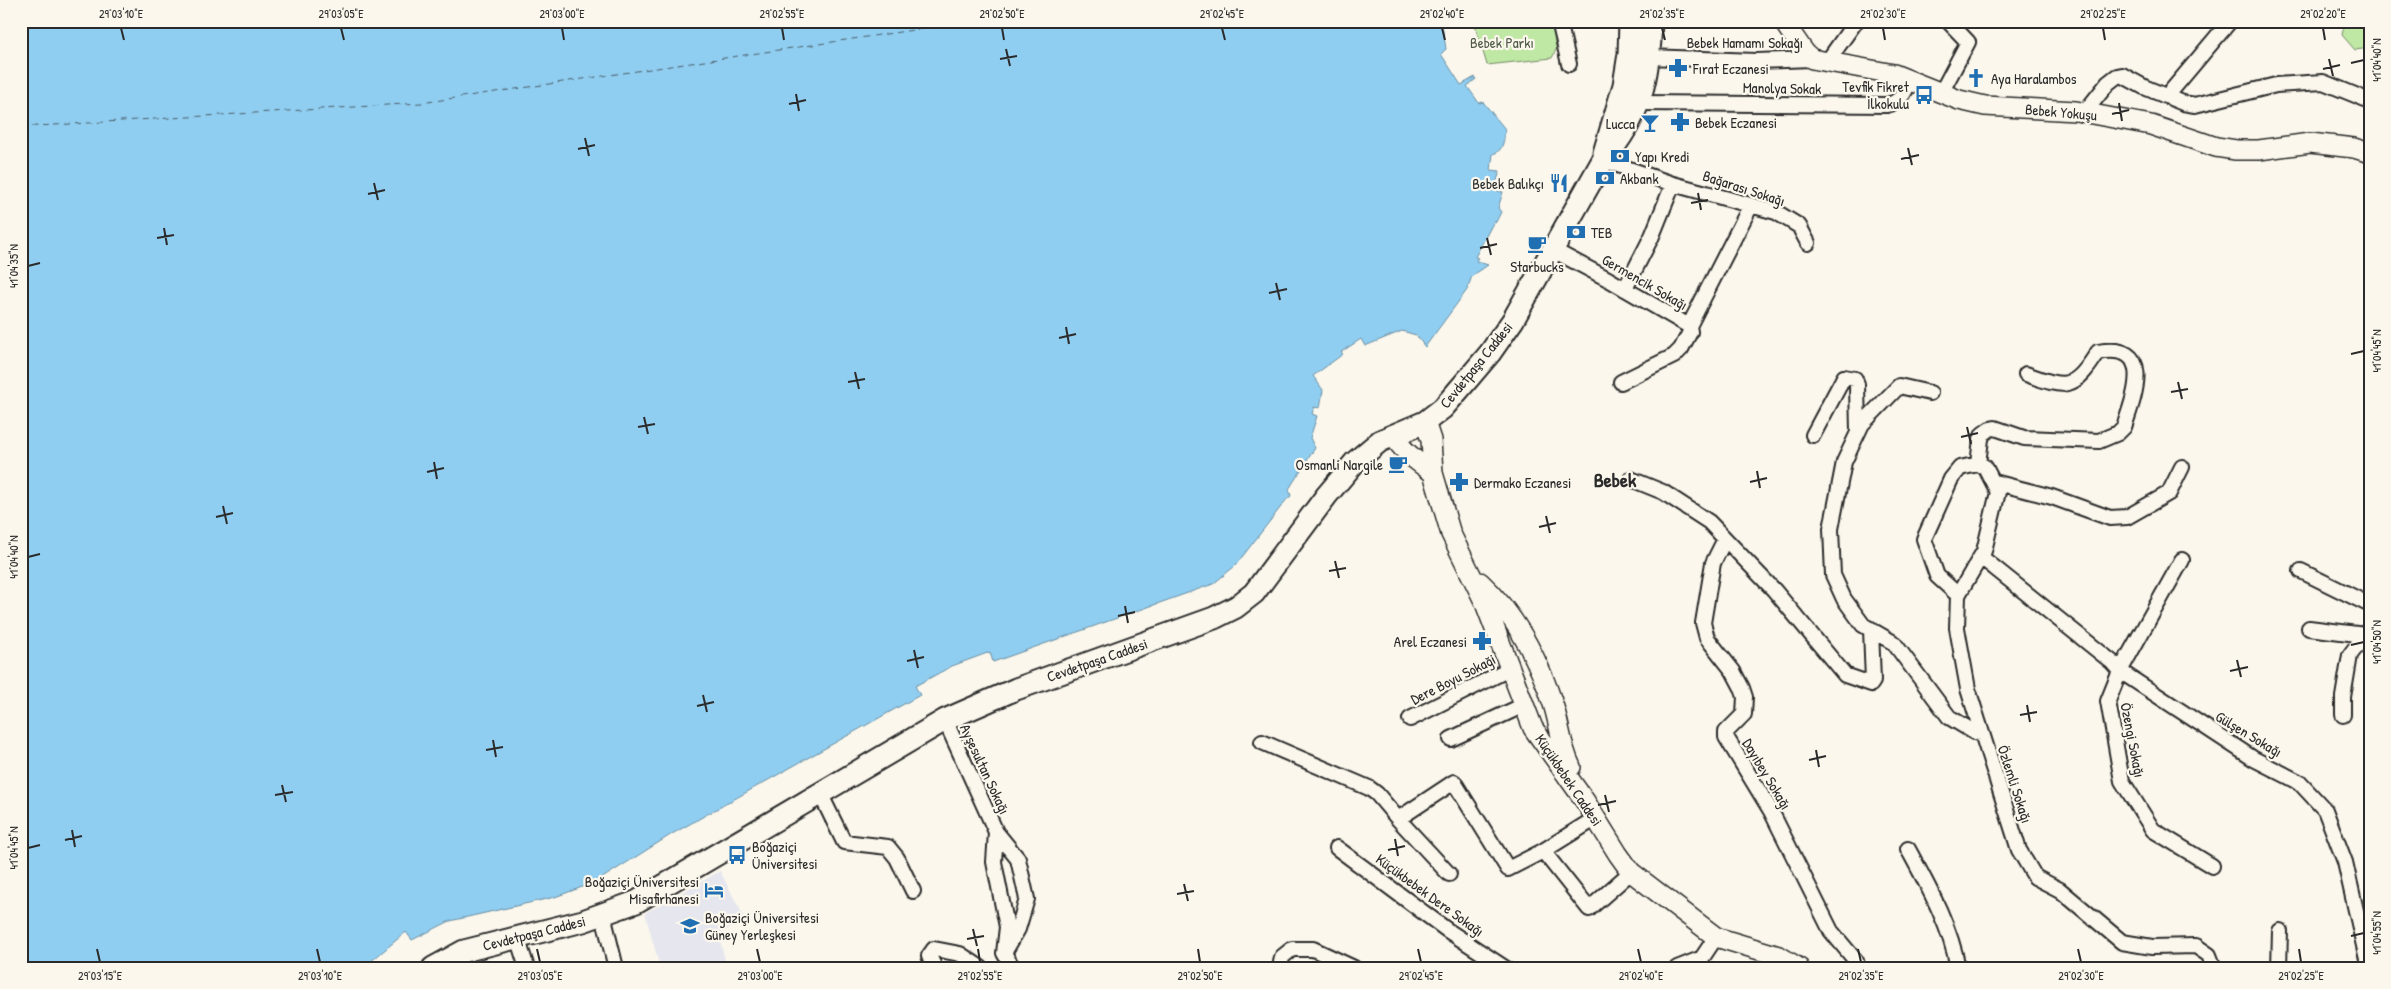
<svg xmlns="http://www.w3.org/2000/svg" width="2391" height="989" font-family="'Patrick Hand',sans-serif">
	<style>
		.built { fill: #e6e7ee }
		.green { fill: #bfe8a4; stroke: #758a68 }
		.water { fill: #90cef1; stroke: #688da2 }
		.lines { fill: none; stroke-linecap: round; stroke-linejoin: round }
		.ferry { stroke: #495c66; stroke-width: 1; stroke-dasharray: 6 5; stroke-linecap: butt }
		.street-casing { stroke: #2b2b2b; stroke-width: 18 }
		.secondary-casing { stroke: #2b2b2b; stroke-width: 22 }
		.primary-casing { stroke: #2b2b2b; stroke-width: 25 }
		.street { stroke: #fbf7ec; stroke-width: 14 }
		.secondary { stroke: #fbf7ec; stroke-width: 19 }
		.primary { stroke: #fbf7ec; stroke-width: 21 }
		.ticks { fill: none; stroke: #2b2b2b; stroke-width: 2 }
		.labels { text-anchor: middle; dominant-baseline: central; stroke-width: 4.5; stroke-linejoin: round; paint-order: stroke }
		.park-label { font-size: 15px; fill: #505a49; stroke: #fbf7ec }
		.street-label { font-size: 15px; fill: #2b2b2b; stroke: #fbf7ec }
		.poi-label { font-size: 15px; fill: #2b2b2b; stroke: #fbf7ec; text-anchor: start }
		.district-label { font-size: 20px; font-weight: bold; fill: #2b2b2b; stroke: #fbf7ec }
		.neatline { fill: none; stroke: #2b2b2b; stroke-width: 2 }
		.ticks-label { font-size: 12px; text-anchor: middle; fill: #2b2b2b }
	</style>
	<rect width="100%" height="100%" fill="#fbf7ec"/>
	<filter id="ink" filterUnits="userSpaceOnUse"><feTurbulence type="fractalNoise" baseFrequency=".02" numOctaves="2"/><feDisplacementMap in="SourceGraphic" scale="10" xChannelSelector="R" yChannelSelector="G"/><feConvolveMatrix kernelMatrix="1 2 1 2 8 2 1 2 1" color-interpolation-filters="sRGB"/></filter>
	<g filter="url(#ink)">
		<path class="built" d="M720 871 744 917 719 936 727 968H660L645 913Z"/>
		<path class="green" d="M1474 21H1570L1552 58 1487 65Z
			M2345 21H2370V48L2355 50 2342 35Z"/>
		<path class="water" d="M21 21H1440L1442 24 1446 49 1441 54 1461 85 1475 77 1476 79 1467 86 1479 103 1483 102 1505 129C1504 139 1504 151 1493 154L1491 170 1500 171 1494 190 1503 192 1498 208 1501 212 1496 222 1494 221 1475 257 1478 258 1476 261 1488 265 1472 276 1467 290 1425 347 1416 335 1402 331 1365 346 1361 339 1341 352 1343 354 1313 376 1323 390 1320 408 1314 407 1312 414 1317 416 1310 438 1315 448 1289 489 1291 496 1287 499 1235 566 1213 584 993 662 990 652 952 666 915 686 920 695 672 834 596 882 555 897 450 921 412 940 406 932 363 968H21Z"/>
		<g class="lines">
			<path class="ferry" d="M21 127 421 103 974 21"/>
			<g class="street-casing">
				<path id="street" d="M1559 21 1569 64
					M1648 57 1756 61 1812 59
					M1827 62 1856 21
					M1941 93 1968 42 1948 21
					M2167 96 2230 21
					M1640 103 1887 105C1901 102 1905 92 1910 80
					M2085 112 2108 83 2117 76 2122 75 2144 87 2183 103 2195 105 2276 85 2323 82 2370 101
					M1603 160 1673 184 1776 212 1799 226 1808 243
					M1553 250 1608 279 1689 326
					M1625 289 1652 236 1673 184
					M1689 326 1751 205
					M1621 382 1674 356 1681 349 1690 332 1689 326
					M1930 393 1899 386 1862 424 1844 462 1831 529 1833 575 1844 599 1863 625 1894 643 1949 717 1974 732 1981 733
					M1813 435 1844 377 1855 379 1857 384 1858 432
					M1978 464 1981 439 1983 434 1990 429 1995 428 2024 438 2099 441 2118 433 2124 427C2135 395 2155 342 2098 352 2074 390 2067 389 2026 374
					M1631 479 1663 492 1709 522 1774 590 1845 675 1871 684 1873 681 1871 629
					M1994 482 2052 497 2110 518 2127 517 2169 493 2182 467
					M1725 539 1713 563 1703 623 1707 638 1733 671 1742 688 1745 697 1744 714 1726 732V737L1771 811 1831 931 1856 961 1858 968
					M1981 557 2112 662 2120 671 2254 759 2299 782 2325 810 2345 862 2369 968
					M2182 560 2120 671 2108 701 2122 781 2153 830 2212 866
					M2301 571 2370 605
					M1958 595 1937 576 1924 539 1951 479 1960 468 1978 464 1985 467 1998 492 1984 551 1958 595 1957 628 1968 689 2019 850 2035 877 2060 890 2122 942 2152 947 2196 946 2209 955 2214 968
					M2309 628 2365 635
					M2343 715V697L2350 655 2370 628
					M1410 719 1511 668
					M945 720 996 832 1018 859 1027 899 1018 929 1004 953
					M1451 739 1524 705
					M1262 742 1369 788 1377 794 1398 819
					M820 793 844 842 888 847 897 858 913 891
					M996 832 994 862 1007 927 1004 953 1013 968
					M1337 848 1447 930 1505 968
					M1908 849C1929 888 1950 925 1958 968
					M1543 851 1589 909 1631 872
					M1449 874 1398 819 1454 782 1508 869 1543 851 1596 818
					M603 915 616 968
					M517 937 527 968
					M935 968 929 956 934 949 960 954 981 968
					M1280 968 1282 957 1292 949H1313L1354 968
					M1677 968 1702 958 1716 937
					M2279 968 2280 931"/>
			</g>
			<g class="secondary-casing">
				<path id="secondary" d="M1783 21 1805 53 1812 59 1894 74 1959 100 1985 106 2076 111 2151 125 2216 147 2236 150H2259L2310 143 2354 148 2370 153
					M1393 435C1403 452 1417 461 1433 473L1431 440 1425 422
					M1433 473 1451 534 1485 603 1533 728 1585 801 1618 854 1631 872 1716 937 1779 956 1799 968
					M1480 582C1515 614 1538 659 1553 704 1560 725 1561 747 1571 767"/>
			</g>
			<g class="primary-casing">
				<path id="primary" d="M1604 153 1624 85 1629 54 1630 21
					M433 968 464 951 583 921 636 902 945 720 1016 689 1214 618 1236 607 1254 593 1327 495 1355 462 1380 441 1425 422 1443 408 1462 386 1490 353 1513 320 1603 160C1641 117 1649 78 1651 21"/>
			</g>
			<use href="#street" class="street"/>
			<use href="#secondary" class="secondary"/>
			<use href="#primary" class="primary"/>
		</g>
	</g>
	<path class="ticks" d="M121 28 124 40M341 28 344 40M562 28 564 40M782 28 784 40M1002 28 1004 40M1222 28 1225 40M1442 28 1445 40M1662 28 1665 40M1883 28 1885 40M2103 28 2105 40M2323 28 2325 40M1006 49 1010 66M1000 59 1017 56M2329 59 2333 76M2351 63 2364 60M2323 69 2340 65M796 94 799 111M2119 103 2122 121M789 104 806 100M2112 114 2129 110M585 138 589 156M1908 148 1912 165M578 149 595 145M1901 159 1919 155M374 183 378 200M1698 193 1701 210M368 194 385 190M1691 203 1708 200M164 228 167 245M157 238 174 235M1487 238 1491 255M1480 248 1497 244M28 266 40 263M1276 283 1280 300M1269 293 1287 289M1066 327 1069 344M1059 338 1076 334M2351 354 2364 351M855 372 859 389M848 382 865 379M2178 382 2182 399M2171 392 2188 389M644 417 648 434M638 427 655 424M1967 427 1971 444M1961 437 1978 433M434 462 437 479M1757 471 1760 488M427 472 444 468M1750 482 1767 478M223 506 227 524M1546 516 1550 533M216 517 233 513M1539 527 1556 523M28 557 40 554M1335 561 1339 578M1329 571 1346 568M1125 606 1128 623M1118 616 1135 612M2351 645 2364 642M914 650 918 668M2237 660 2241 677M907 661 924 657M2230 671 2248 667M703 695 707 712M2027 705 2030 722M697 706 714 702M2020 715 2037 712M493 740 496 757M486 750 503 747M1816 750 1819 767M1809 760 1826 756M282 785 286 802M275 795 293 792M1605 795 1609 812M1598 805 1616 801M72 830 75 847M1395 839 1398 856M65 840 82 836M28 848 40 845M1388 850 1405 846M1184 884 1188 901M1177 894 1194 891M973 929 977 946M2351 936 2364 933M967 939 984 936M97 949 100 962M317 949 320 962M537 949 540 962M757 949 760 962M978 949 980 962M1198 949 1200 962M1418 949 1421 962M1638 949 1641 962M1858 949 1861 962M2078 949 2081 962M2299 949 2301 962"/>
	<defs>
		<g id="pharmacy-bare" transform="scale(1.5)"><path d="M-2-6h4v4h4v4h-4v4h-4v-4h-4v-4h4Z" fill="#1f6fb2" stroke="#fbf7ec" stroke-width="2.5" paint-order="stroke"/></g>
		<g id="church-bare" transform="scale(1.5)"><path d="M-1.2-6h2.4v3.5h3.3v2.4h-3.3V6h-2.4V-.1h-3.3v-2.4h3.3Z" fill="#1f6fb2" stroke="#fbf7ec" stroke-width="2.5" paint-order="stroke"/></g>
		<g id="bus-bare" transform="scale(1.5)"><path d="M-5-6H5V4H4V6H2V4H-2V6H-4V4H-5ZM-3.5-4V0h7V-4ZM-3.5 1.2v1.5H-2V1.2ZM2 1.2v1.5H3.5V1.2Z" fill="#1f6fb2" stroke="#fbf7ec" stroke-width="2.5" paint-order="stroke"/></g>
		<g id="bar-bare" transform="scale(1.5)"><path d="M-6-5H6L.8 .8V4.5H3.5V6h-7V4.5H-.8V.8Z" fill="#1f6fb2" stroke="#fbf7ec" stroke-width="2.5" paint-order="stroke"/></g>
		<g id="bank-bare" transform="scale(1.5)"><path d="M-6-4H6V4H-6ZM0-2.3a2.3 2.3 0 1 0 0 4.6a2.3 2.3 0 1 0 0-4.6Z" fill="#1f6fb2" stroke="#fbf7ec" stroke-width="2.5" paint-order="stroke"/></g>
		<g id="restaurant-bare" transform="scale(1.5)"><path d="M-5-6h1v4h1v-4h1v4h1v-4h1v5L-1.5 .5V6h-2V.5L-5-1ZM5-6V6H3V1.5H1.5Q1.5-4 5-6Z" fill="#1f6fb2" stroke="#fbf7ec" stroke-width="2.5" paint-order="stroke"/></g>
		<g id="cafe-bare" transform="scale(1.5)"><path d="M-5.5-4.5H6V0H3Q3 3.5 0 3.5H-2.5Q-5.5 3.5-5.5 0ZM3-3.2v2h1.7v-2ZM-6 4.5H4V6H-6Z" fill="#1f6fb2" stroke="#fbf7ec" stroke-width="2.5" paint-order="stroke"/></g>
		<g id="hotel-bare" transform="scale(1.5)"><path d="M-6-4.5h1.5V1H6V5H4.5V3h-9V5H-6ZM-4 0a1.8 1.8 0 1 1 3.6 0ZM.5 0V-2.5h3Q6-2.5 6 0Z" fill="#1f6fb2" stroke="#fbf7ec" stroke-width="2.5" paint-order="stroke"/></g>
		<g id="university-bare" transform="scale(1.5)"><path d="M0-5L7-2L0 1L-7-2ZM-4 1L0 2.5L4 1V4Q0 6-4 4Z" fill="#1f6fb2" stroke="#fbf7ec" stroke-width="2.5" paint-order="stroke"/></g>
	</defs>
	<g fill-rule="evenodd">
		<use href="#pharmacy-bare" x="1678" y="68"/>
		<use href="#church-bare" x="1976" y="78"/>
		<use href="#bus-bare" x="1924" y="95"/>
		<use href="#pharmacy-bare" x="1680" y="122"/>
		<use href="#bar-bare" x="1650" y="123"/>
		<use href="#bank-bare" x="1620" y="156"/>
		<use href="#bank-bare" x="1605" y="178"/>
		<use href="#restaurant-bare" x="1559" y="183"/>
		<use href="#bank-bare" x="1576" y="232"/>
		<use href="#cafe-bare" x="1537" y="244"/>
		<use href="#cafe-bare" x="1398" y="464"/>
		<use href="#pharmacy-bare" x="1459" y="482"/>
		<use href="#pharmacy-bare" x="1482" y="641"/>
		<use href="#bus-bare" x="737" y="855"/>
		<use href="#hotel-bare" x="714" y="890"/>
		<use href="#university-bare" x="690" y="926"/>
	</g>
	<g class="labels">
		<g class="park-label">
			<text x="1502" y="42">Bebek Parkı</text>
		</g>
		<g class="street-label">
			<text x="1745" y="42">Bebek Hamamı Sokağı</text>
			<text transform="translate(1782 88) rotate(1)">Manolya Sokak</text>
			<text transform="translate(2061 112) rotate(5)">Bebek Yokuşu</text>
			<text transform="translate(1744 188) rotate(18)">Bağarası Sokağı</text>
			<text transform="translate(1645 282) rotate(30)">Germencik Sokağı</text>
			<text transform="translate(1476 365) rotate(-51)">Cevdetpaşa Caddesi</text>
			<text transform="translate(1097 660) rotate(-19)">Cevdetpaşa Caddesi</text>
			<text transform="translate(1453 679) rotate(-27)">Dere Boyu Sokaği</text>
			<text transform="translate(2249 734) rotate(31)">Gülşen Sokağı</text>
			<text transform="translate(2133 740) rotate(79)">Özengi Sokağı</text>
			<text transform="translate(985 769) rotate(65)">Ayşesultan Sokağı</text>
			<text transform="translate(1767 774) rotate(59)">Dayıbey Sokağı</text>
			<text transform="translate(1569 780) rotate(56)">Küçükbebek Caddesi</text>
			<text transform="translate(2015 784) rotate(72)">Özlemli Sokağı</text>
			<text transform="translate(1430 895) rotate(36)">Küçükbebek Dere Sokağı</text>
			<text transform="translate(534 933) rotate(-14)">Cevdetpaşa Caddesi</text>
		</g>
		<g class="poi-label">
			<text x="1693" y="68">Fırat Eczanesi</text>
			<text x="1991" y="78">Aya Haralambos</text>
			<text x="1909" y="86" text-anchor="end">Tevfik Fikret<tspan x="1909" dy="17">İlkokulu</tspan></text>
			<text x="1695" y="122">Bebek Eczanesi</text>
			<text x="1635" y="123" text-anchor="end">Lucca</text>
			<text x="1635" y="156">Yapı Kredi</text>
			<text x="1620" y="178">Akbank</text>
			<text x="1544" y="183" text-anchor="end">Bebek Balıkçı</text>
			<text x="1591" y="232">TEB</text>
			<text x="1537" y="266" text-anchor="middle">Starbucks</text>
			<text x="1383" y="464" text-anchor="end">Osmanli Nargile</text>
			<text x="1474" y="482">Dermako Eczanesi</text>
			<text x="1467" y="641" text-anchor="end">Arel Eczanesi</text>
			<text x="752" y="846">Boğaziçi<tspan x="752" dy="17">Üniversitesi</tspan></text>
			<text x="699" y="881" text-anchor="end">Boğaziçi Üniversitesi<tspan x="699" dy="17">Misafirhanesi</tspan></text>
			<text x="705" y="917">Boğaziçi Üniversitesi<tspan x="705" dy="17">Güney Yerleşkesi</tspan></text>
		</g>
		<g class="district-label">
			<text x="1615" y="479">Bebek</text>
		</g>
	</g>
	<rect width="2391" height="989" fill="none" stroke="#fbf7ec" stroke-width="55"/>
	<rect x="28" y="28" width="2336" height="934" class="neatline"/>
	<g class="ticks-label">
		<text x="121" y="18">29°03'10"E</text>
		<text x="341" y="18">29°03'05"E</text>
		<text x="562" y="18">29°03'00"E</text>
		<text x="782" y="18">29°02'55"E</text>
		<text x="1002" y="18">29°02'50"E</text>
		<text x="1222" y="18">29°02'45"E</text>
		<text x="1442" y="18">29°02'40"E</text>
		<text x="1662" y="18">29°02'35"E</text>
		<text x="1883" y="18">29°02'30"E</text>
		<text x="2103" y="18">29°02'25"E</text>
		<text x="2323" y="18">29°02'20"E</text>
		<text transform="translate(2377 60) rotate(-90)" y="4">41°04'40"N</text>
		<text transform="translate(14 266) rotate(-90)" y="4">41°04'35"N</text>
		<text transform="translate(2377 351) rotate(-90)" y="4">41°04'45"N</text>
		<text transform="translate(14 557) rotate(-90)" y="4">41°04'40"N</text>
		<text transform="translate(2377 642) rotate(-90)" y="4">41°04'50"N</text>
		<text transform="translate(14 848) rotate(-90)" y="4">41°04'45"N</text>
		<text transform="translate(2377 933) rotate(-90)" y="4">41°04'55"N</text>
		<text x="100" y="980">29°03'15"E</text>
		<text x="320" y="980">29°03'10"E</text>
		<text x="540" y="980">29°03'05"E</text>
		<text x="760" y="980">29°03'00"E</text>
		<text x="980" y="980">29°02'55"E</text>
		<text x="1200" y="980">29°02'50"E</text>
		<text x="1421" y="980">29°02'45"E</text>
		<text x="1641" y="980">29°02'40"E</text>
		<text x="1861" y="980">29°02'35"E</text>
		<text x="2081" y="980">29°02'30"E</text>
		<text x="2301" y="980">29°02'25"E</text>
	</g>
</svg>
